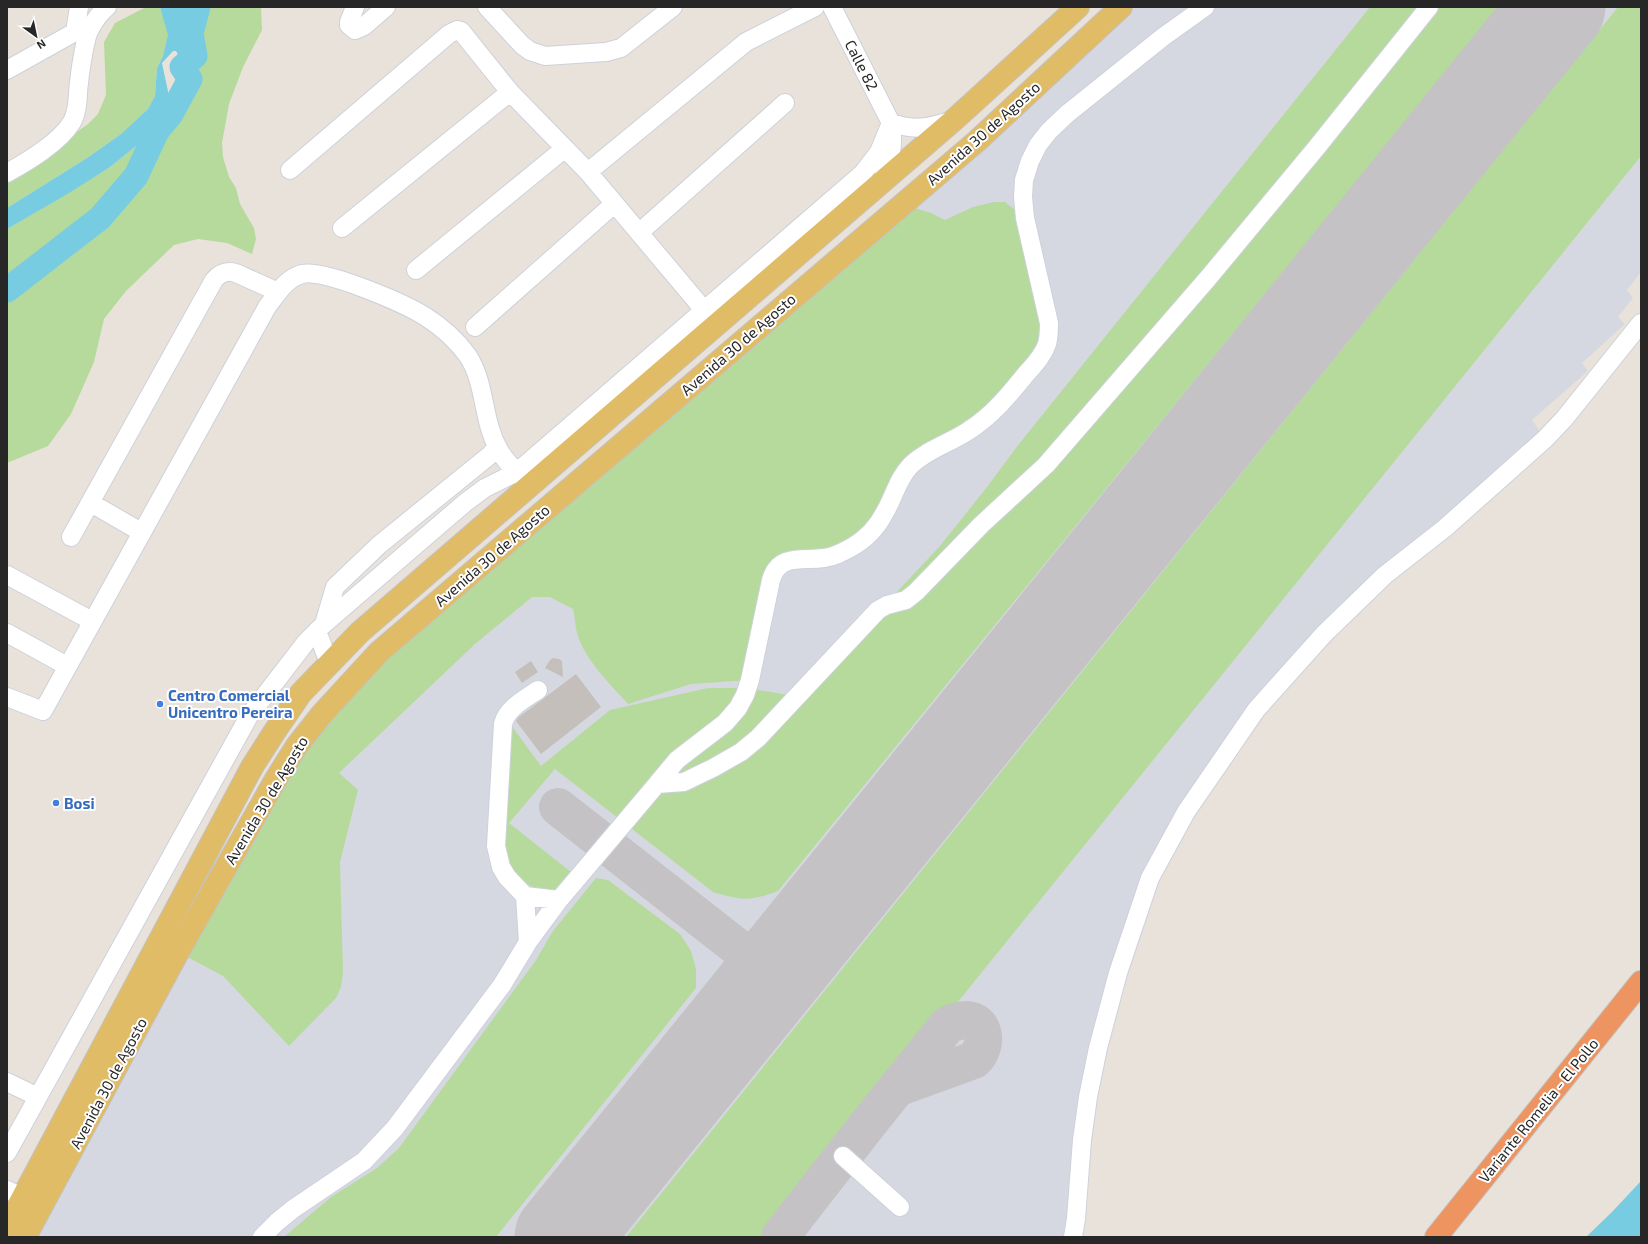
<svg xmlns="http://www.w3.org/2000/svg" width="1648" height="1244" font-family="'Exo 2',sans-serif">
	<style>
		.airport { fill: #d6d8e1 }
		.green { fill: #b5da9c }
		.water { fill: #77cce1; fill-rule: evenodd }
		.lines { fill: none; stroke-linecap: round; stroke-linejoin: round }
		.river { stroke: #77cce1; stroke-width: 25 }
		.taxiway { stroke: #c4c2c5; stroke-width: 38 }
		.runway { stroke: #c4c2c5; stroke-width: 95 }
		.building { fill: #c4bfba }
		.minor-casing { stroke: #cdd1db; stroke-width: 20 }
		.major-casing { stroke: #c3c3c3; stroke-width: 24 }
		.highway-casing { stroke: #c3c3c3; stroke-width: 24 }
		.minor { stroke: #fff; stroke-width: 18 }
		.major { stroke: #e1bc67; stroke-width: 22 }
		.highway { stroke: #ed9461; stroke-width: 22 }
		.shop-dot { fill: #3f7fe0; stroke: #fff; stroke-width: 1.5 }
		.labels { text-anchor: middle; dominant-baseline: central; stroke-width: 4; stroke-linejoin: round; paint-order: stroke }
		.street-label { font-size: 15px; fill: #272727; stroke: #fff }
		.shop-label { font-size: 15px; font-weight: bold; fill: #366cbe; stroke: #fff; text-anchor: start }
	</style>
	<rect width="100%" height="100%" fill="#e9e2da"/>
	<path class="airport" d="M1121 7H1641V272L1627 290 1633 298 1618 317 1625 324 1582 363 1588 371 1532 420 1545 439 1324 634 1186 812 1118 973 1073 1237H25L223 872Z"/>
	<path class="green" d="M146 7H160L169 35 163 56 157 68 155 96 148 109 121 134 87 158 7 208V173L74 134 88 124 98 114 106 95 104 42 115 23Z
		M185 7H261L262 30 243 67 229 104 222 143 223 157 229 177 236 188 240 204 254 228 256 239 252 254 227 243 198 239 174 245 126 291 104 319 94 362 71 414 48 446 7 463V229L110 167 156 130 171 114 195 57Z
		M1370 7H1499L778 891C750 902 740 900 713 892L555 769 509 823 576 876 559 891 537 890 519 878 509 865 503 848 511 725 541 766 610 710 708 688H746L807 698 894 595 940 546 987 487 1019 444Z
		M1618 7H1641V156L768 1237H626Z
		M994 202H1005L1025 218 1049 336 1001 405 937 447 853 546 785 562 750 680 691 684 628 704C611 685 584 659 577 633 575 626 575 617 573 609L550 597H532L475 644 339 773 358 790 340 862 343 972 341 987 336 998 289 1046 223 976 178 952 322 714 902 204 931 213 945 220 973 207Z
		M596 878 608 880 680 934 691 951 696 969V988L496 1237H284L331 1197 377 1168 399 1148 536 960 553 931Z"/>
	<path class="water" d="M160 7H185L195 56 190 79 171 114 156 130 110 167 69 193 7 229V208L87 158 121 134 148 109 155 96 157 68 163 56 168 35ZM173 51H176C185 64 182 87 169 96L162 63Z
		M1641 1181V1235L1640 1237H1586L1612 1212Z"/>
	<g class="lines">
		<path class="river" d="M7 290 100 218 136 176 157 131 171 114 190 79 182 67 195 56 191 33 198 7"/>
		<path class="taxiway" d="M558 807 774 976
			M780 1237C821 1184 862 1131 904 1079 914 1067 924 1054 934 1042 938 1037 943 1030 948 1025 951 1023 955 1022 959 1021 985 1014 990 1045 974 1060L897 1088"/>
		<path class="runway" d="M562 1237 1558 7"/>
	</g>
	<path class="building" d="M553 658 559 659 562 661 563 677 545 668 550 660Z
		M531 661 538 672 522 683 515 672Z
		M576 674 601 707 541 754 516 721 519 717Z"/>
	<g class="lines">
		<g class="minor-casing">
			<path id="minor" d="M355 7 349 22V25L355 30 364 26 386 7
				M487 7 522 45 530 51 545 56 606 52 621 48 673 7
				M832 7 891 123C894 149 891 158 881 182
				M75 32 79 7
				M7 70 75 32
				M891 123C916 131 928 128 953 120
				M290 170 449 34 457 30 461 31 510 92 588 172 704 310
				M588 172 746 42 815 7
				M7 173C28 161 59 143 72 122 79 109 77 96 79 83 80 72 85 37 90 29 94 21 100 13 107 7
				M342 228 510 92
				M640 232 785 103
				M416 270 564 149
				M475 327 614 204
				M91 503 141 532
				M71 537 214 280C220 273 226 270 236 273L278 292
				M7 575 92 621
				M324 624 335 587 379 545 490 455 497 447
				M317 631 329 663
				M7 633 67 666
				M538 690C525 699 507 708 503 724L496 846 501 867 507 877 525 896 559 900
				M7 697 43 711 267 307C277 294 285 279 302 274 323 268 406 304 426 317 442 327 457 341 468 356 486 384 482 419 498 448 504 461 515 470 525 480
				M657 784 677 760 725 723 738 708 745 695 750 680 771 580C779 553 802 561 824 558 834 557 843 552 852 547 866 539 878 526 885 512 894 497 898 478 911 465 928 449 950 443 968 431 992 416 1009 395 1026 374 1034 365 1043 356 1047 344 1049 337 1049 331 1049 323L1025 218 1023 197 1024 180 1030 161 1038 145 1049 131 1067 114 1163 37 1205 7
				M528 942 559 900 657 784 684 782 713 768 741 752 758 738 878 610 887 605 906 600 916 592 981 525 1046 465 1209 277 1317 147 1429 7
				M7 1082 38 1097
				M7 1153 249 716 306 642 324 624 466 502 485 488 517 472 863 173 879 152 891 123
				M843 1156 900 1207
				M7 1190 23 1197
				M262 1237 277 1222 293 1209 364 1161 395 1128 502 985 528 942 525 896
				M1073 1237 1076 1219 1082 1140 1088 1097 1098 1048 1118 973 1150 878 1186 812 1256 710 1324 634 1385 575 1445 528 1545 439 1564 419 1641 323"/>
		</g>
		<g class="major-casing">
			<path id="major" d="M7 1227 252 767 275 731 301 693 360 632 955 119 1078 7
				M25 1237 178 952 276 779 296 747 322 714 379 652 977 141 1121 7"/>
		</g>
		<g class="highway-casing">
			<path id="highway" d="M1436 1237 1641 982"/>
		</g>
		<use href="#minor" class="minor"/>
		<use href="#major" class="major"/>
		<use href="#highway" class="highway"/>
	</g>
	<g class="shop-dot">
		<circle cx="160" cy="704" r="4"/>
		<circle cx="56" cy="803" r="4"/>
	</g>
	<g class="labels">
		<g class="street-label">
			<text transform="translate(862 65) rotate(63)">Calle 82</text>
			<text transform="translate(983 133) rotate(-42)">Avenida 30 de Agosto</text>
			<text transform="translate(738 344) rotate(-41)">Avenida 30 de Agosto</text>
			<text transform="translate(492 555) rotate(-41)">Avenida 30 de Agosto</text>
			<text transform="translate(266 800) rotate(-59)">Avenida 30 de Agosto</text>
			<text transform="translate(108 1083) rotate(-62)">Avenida 30 de Agosto</text>
			<text transform="translate(1538 1110) rotate(-51)">Variante Romelia - El Pollo</text>
		</g>
		<g class="shop-label">
			<text x="168" y="695">Centro Comercial<tspan x="168" dy="17">Unicentro Pereira</tspan></text>
			<text x="64" y="803">Bosi</text>
		</g>
	</g>
	<rect width="1648" height="1244" fill="none" stroke="#272727" stroke-width="16"/>
	<g transform="translate(36 36) rotate(147)" stroke="#ffffff" stroke-width="3" paint-order="stroke">
	<path d="M0-3L7 15L0 10L-7 15Z" fill="#272727"/>
	<text y="-6" font-size="11" font-weight="bold" text-anchor="middle" fill="#272727">N</text>
	</g>
</svg>
